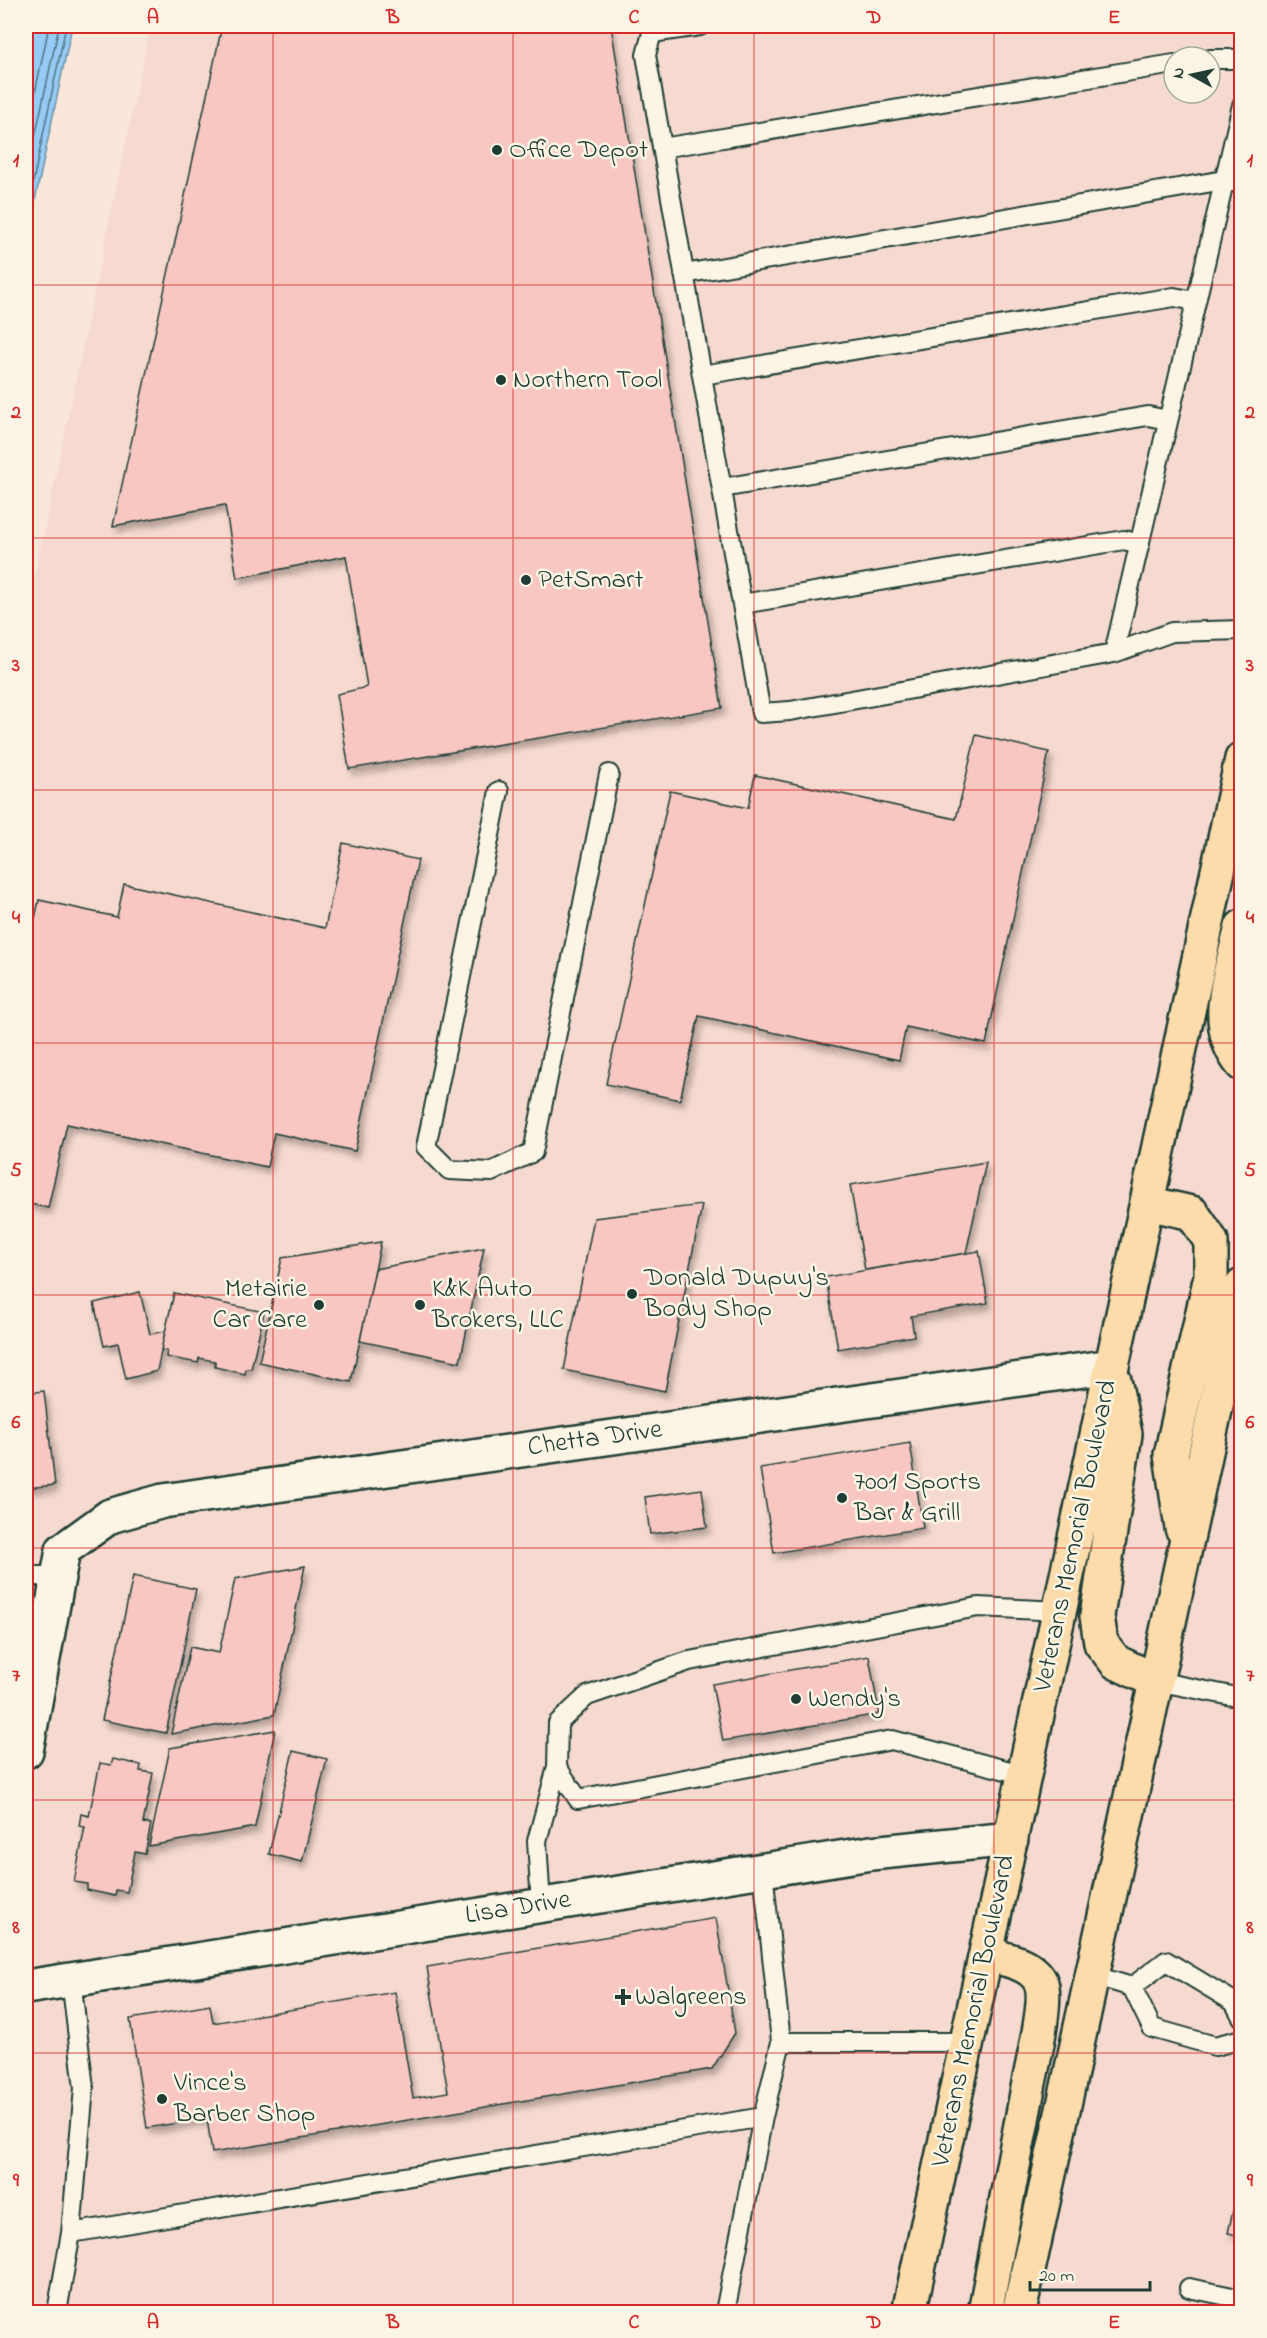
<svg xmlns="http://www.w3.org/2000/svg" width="1267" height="2338" font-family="'Indie Flower',sans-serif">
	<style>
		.built { fill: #f6dad0; fill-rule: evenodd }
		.water { fill: #97cbf5; stroke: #6792a8; stroke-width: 1.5 }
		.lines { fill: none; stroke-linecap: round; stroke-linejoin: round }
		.shore { stroke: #4f7681; stroke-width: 1.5 }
		.building { fill: #f8c7c2; stroke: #1f3d34; stroke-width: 1.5; filter: url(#shadow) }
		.service-casing { stroke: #1f3d34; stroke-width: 22 }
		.minor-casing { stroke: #1f3d34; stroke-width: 38 }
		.primary-casing { stroke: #1f3d34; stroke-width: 38 }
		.service { stroke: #fcf5e5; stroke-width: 18 }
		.minor { stroke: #fcf5e5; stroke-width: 33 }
		.primary { stroke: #fddcac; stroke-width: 33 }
		.grid { fill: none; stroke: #d62828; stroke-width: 1.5; stroke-opacity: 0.55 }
		.poi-dot { fill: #1f3d34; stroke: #fcf5e5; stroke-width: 2 }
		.labels { text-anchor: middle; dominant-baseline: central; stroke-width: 5; stroke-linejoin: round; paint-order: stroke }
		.poi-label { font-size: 27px; fill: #1f3d34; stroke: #fcf5e5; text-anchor: start }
		.street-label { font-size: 27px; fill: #1f3d34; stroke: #fcf5e5 }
		.neatline { fill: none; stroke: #d62828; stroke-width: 2 }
		.grid-label { font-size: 20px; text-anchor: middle; font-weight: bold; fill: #d62828 }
	</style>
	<defs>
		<filter id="shadow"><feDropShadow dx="3.5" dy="6" stdDeviation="3" flood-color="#0004"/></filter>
	</defs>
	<rect width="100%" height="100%" fill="#fbe7da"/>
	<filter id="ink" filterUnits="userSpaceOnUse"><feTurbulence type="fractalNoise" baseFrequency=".0167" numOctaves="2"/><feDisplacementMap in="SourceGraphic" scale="12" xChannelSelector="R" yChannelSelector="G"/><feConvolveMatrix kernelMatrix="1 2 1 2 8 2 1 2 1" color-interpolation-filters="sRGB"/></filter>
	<g filter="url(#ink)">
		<path class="built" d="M150 26H1241V2312H26V616ZM1174 57H1210V93H1174Z"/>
		<path class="water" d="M26 26H72L26 243Z"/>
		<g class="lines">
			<path class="shore" d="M26 136 49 26
				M26 179 59 26
				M26 215 66 26"/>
		</g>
		<path class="building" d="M222 26H611L722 708 349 769 337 694 367 687 346 556 237 578 225 505 113 526Z
			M976 735 1049 752 986 1044 906 1027 899 1060 699 1016 680 1100 606 1084 670 791 748 808 755 775 956 819Z
			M343 843 418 860 355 1151 274 1133 267 1167 67 1124 48 1208 26 1203V961L39 900 117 917 124 884 325 928Z
			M986 1162 966 1253 865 1270 850 1185Z
			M702 1205 665 1391 564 1370 594 1218Z
			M381 1242 351 1382 259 1362 282 1258Z
			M484 1248 460 1362 360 1341 375 1269Z
			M979 1251 988 1303 911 1316 914 1336 838 1349 826 1277Z
			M140 1292 150 1334 165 1331 157 1371 126 1379 118 1343 104 1346 94 1303Z
			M174 1293 264 1312 251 1369H246L245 1374 215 1367V1361L199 1358 198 1363 166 1357 167 1351 161 1350Z
			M44 1391 55 1485 26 1488V1393Z
			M910 1443 923 1528 774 1553 760 1468Z
			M702 1489 707 1527 650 1534 645 1497Z
			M305 1566 274 1715 171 1734 190 1647 219 1653 235 1579Z
			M133 1576 196 1589 166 1733 102 1720Z
			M869 1656 879 1714 723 1741 712 1684Z
			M275 1730 255 1827 149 1846 170 1748Z
			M293 1751 327 1759 302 1862 269 1854Z
			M113 1759 141 1765 140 1771 153 1773 143 1823 151 1824 145 1854 135 1852 127 1892 116 1890 115 1896 87 1890V1884L74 1882 85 1827 79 1826 81 1814 89 1816 100 1763 111 1765Z
			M716 1918 735 2033 712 2069 212 2153 207 2118 147 2128 130 2019 210 2005 213 2023 395 1992 413 2098 448 2092 427 1967Z
			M1242 2171V2236L1228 2233Z"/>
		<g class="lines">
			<g class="service-casing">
				<path id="service" d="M700 26 652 33 646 55 761 713 790 711 1114 653 1172 632 1242 630
					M1210 59H1242
					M662 148 1174 64
					M684 274 1224 180 1242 184
					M702 375 1174 297 1195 301
					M722 488 1148 416 1168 420
					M742 604 1124 540 1140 544
					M1114 653 1242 105
					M499 791 426 1147 449 1170 491 1172 533 1152 609 774
					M26 1576H58
					M1156 1681 1242 1698
					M1025 1775 892 1740 578 1799 557 1767 558 1723 587 1696 689 1661 978 1607 1060 1611
					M541 1905 537 1841 557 1767
					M1092 1975 1132 1987
					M71 1979 84 2088 71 2233
					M1242 2017 1234 2002 1166 1961 1132 1987 1152 2028 1215 2046 1242 2039
					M781 2042H968
					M1189 2288 1242 2299
					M57 2312 71 2233 763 2117
					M725 2312 763 2117 781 2042 763 1870"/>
			</g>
			<g class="minor-casing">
				<path id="minor" d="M26 1751 63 1550 110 1516 163 1501 1112 1366
					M26 1987 871 1853 1011 1839"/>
			</g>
			<g class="primary-casing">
				<path id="primary" d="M1242 927C1232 971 1209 1025 1242 1064
					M1147 1203 1192 1213 1211 1241V1276L1171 1455 1182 1528
					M1114 1380 1125 1434 1097 1616 1101 1643 1116 1662 1156 1681
					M909 2312 1242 759
					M985 2312C1000 2236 1014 2159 1029 2083 1033 2063 1048 1999 1041 1983 1033 1963 1004 1959 986 1954
					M1019 2312 1242 1286"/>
			</g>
			<use href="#service" class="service"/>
			<use href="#minor" class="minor"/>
			<use href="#primary" class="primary"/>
		</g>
	</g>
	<path class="grid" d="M273 26V2312M513 26V2312M754 26V2312M994 26V2312M26 285H1242M26 538H1242M26 790H1242M26 1043H1242M26 1295H1242M26 1548H1242M26 1800H1242M26 2053H1242"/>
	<g class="poi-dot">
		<circle cx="497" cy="150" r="6"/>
		<circle cx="501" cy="380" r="6"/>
		<circle cx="526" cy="580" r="6"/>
		<circle cx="632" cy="1294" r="6"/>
		<circle cx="319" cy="1305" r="6"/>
		<circle cx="420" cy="1305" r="6"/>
		<circle cx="842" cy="1498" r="6"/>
		<circle cx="796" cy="1699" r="6"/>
		<path d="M620 1988h6v6h6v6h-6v6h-6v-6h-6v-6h6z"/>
		<circle cx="162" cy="2099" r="6"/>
	</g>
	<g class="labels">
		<g class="poi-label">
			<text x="509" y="150">Office Depot</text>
			<text x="513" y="380">Northern Tool</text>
			<text x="538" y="580">PetSmart</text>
			<text x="644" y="1278">Donald Dupuy's<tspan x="644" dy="31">Body Shop</tspan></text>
			<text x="307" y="1289" text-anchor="end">Metairie<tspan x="307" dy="31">Car Care</tspan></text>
			<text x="432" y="1289">K&amp;K Auto<tspan x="432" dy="31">Brokers, LLC</tspan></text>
			<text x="854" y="1482">7001 Sports<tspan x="854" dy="31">Bar &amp; Grill</tspan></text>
			<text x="808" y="1699">Wendy's</text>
			<text x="635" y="1997">Walgreens</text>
			<text x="174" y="2083">Vince's<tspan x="174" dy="31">Barber Shop</tspan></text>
		</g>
		<g class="street-label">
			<text transform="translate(595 1439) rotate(-8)">Chetta Drive</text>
			<text transform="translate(1076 1536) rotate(-78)">Veterans Memorial Boulevard</text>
			<text transform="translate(518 1908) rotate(-9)">Lisa Drive</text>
			<text transform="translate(974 2011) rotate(-78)">Veterans Memorial Boulevard</text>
		</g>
	</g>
	<rect width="1267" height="2338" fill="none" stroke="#fcf5e5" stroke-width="66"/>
	<g transform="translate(1192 75) rotate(278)"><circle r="28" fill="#fcf5e5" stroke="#a4ab9e" stroke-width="1.5"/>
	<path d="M0-4.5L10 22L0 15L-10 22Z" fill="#1f3d34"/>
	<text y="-9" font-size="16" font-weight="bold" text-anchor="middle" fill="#1f3d34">N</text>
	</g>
	<path d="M1030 2281v9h120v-9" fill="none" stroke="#1f3d34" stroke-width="3"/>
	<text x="1039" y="2281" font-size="18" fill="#1f3d34" stroke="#fcf5e5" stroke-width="4.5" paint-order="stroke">20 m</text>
	<rect x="33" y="33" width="1201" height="2272" class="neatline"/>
	<g class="grid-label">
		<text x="153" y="23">A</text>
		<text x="393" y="23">B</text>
		<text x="634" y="23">C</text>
		<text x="874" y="23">D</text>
		<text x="1114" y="23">E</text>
		<text x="16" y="166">1</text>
		<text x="1250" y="166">1</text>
		<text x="16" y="418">2</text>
		<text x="1250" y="418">2</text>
		<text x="16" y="671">3</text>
		<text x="1250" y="671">3</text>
		<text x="16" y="923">4</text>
		<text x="1250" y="923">4</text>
		<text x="16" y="1176">5</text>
		<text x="1250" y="1176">5</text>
		<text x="16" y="1428">6</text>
		<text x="1250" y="1428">6</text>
		<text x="16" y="1681">7</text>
		<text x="1250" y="1681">7</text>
		<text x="16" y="1933">8</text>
		<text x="1250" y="1933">8</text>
		<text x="16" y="2186">9</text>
		<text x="1250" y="2186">9</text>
		<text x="153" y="2328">A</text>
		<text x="393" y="2328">B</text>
		<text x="634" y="2328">C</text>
		<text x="874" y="2328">D</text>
		<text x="1114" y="2328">E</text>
	</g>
</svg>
